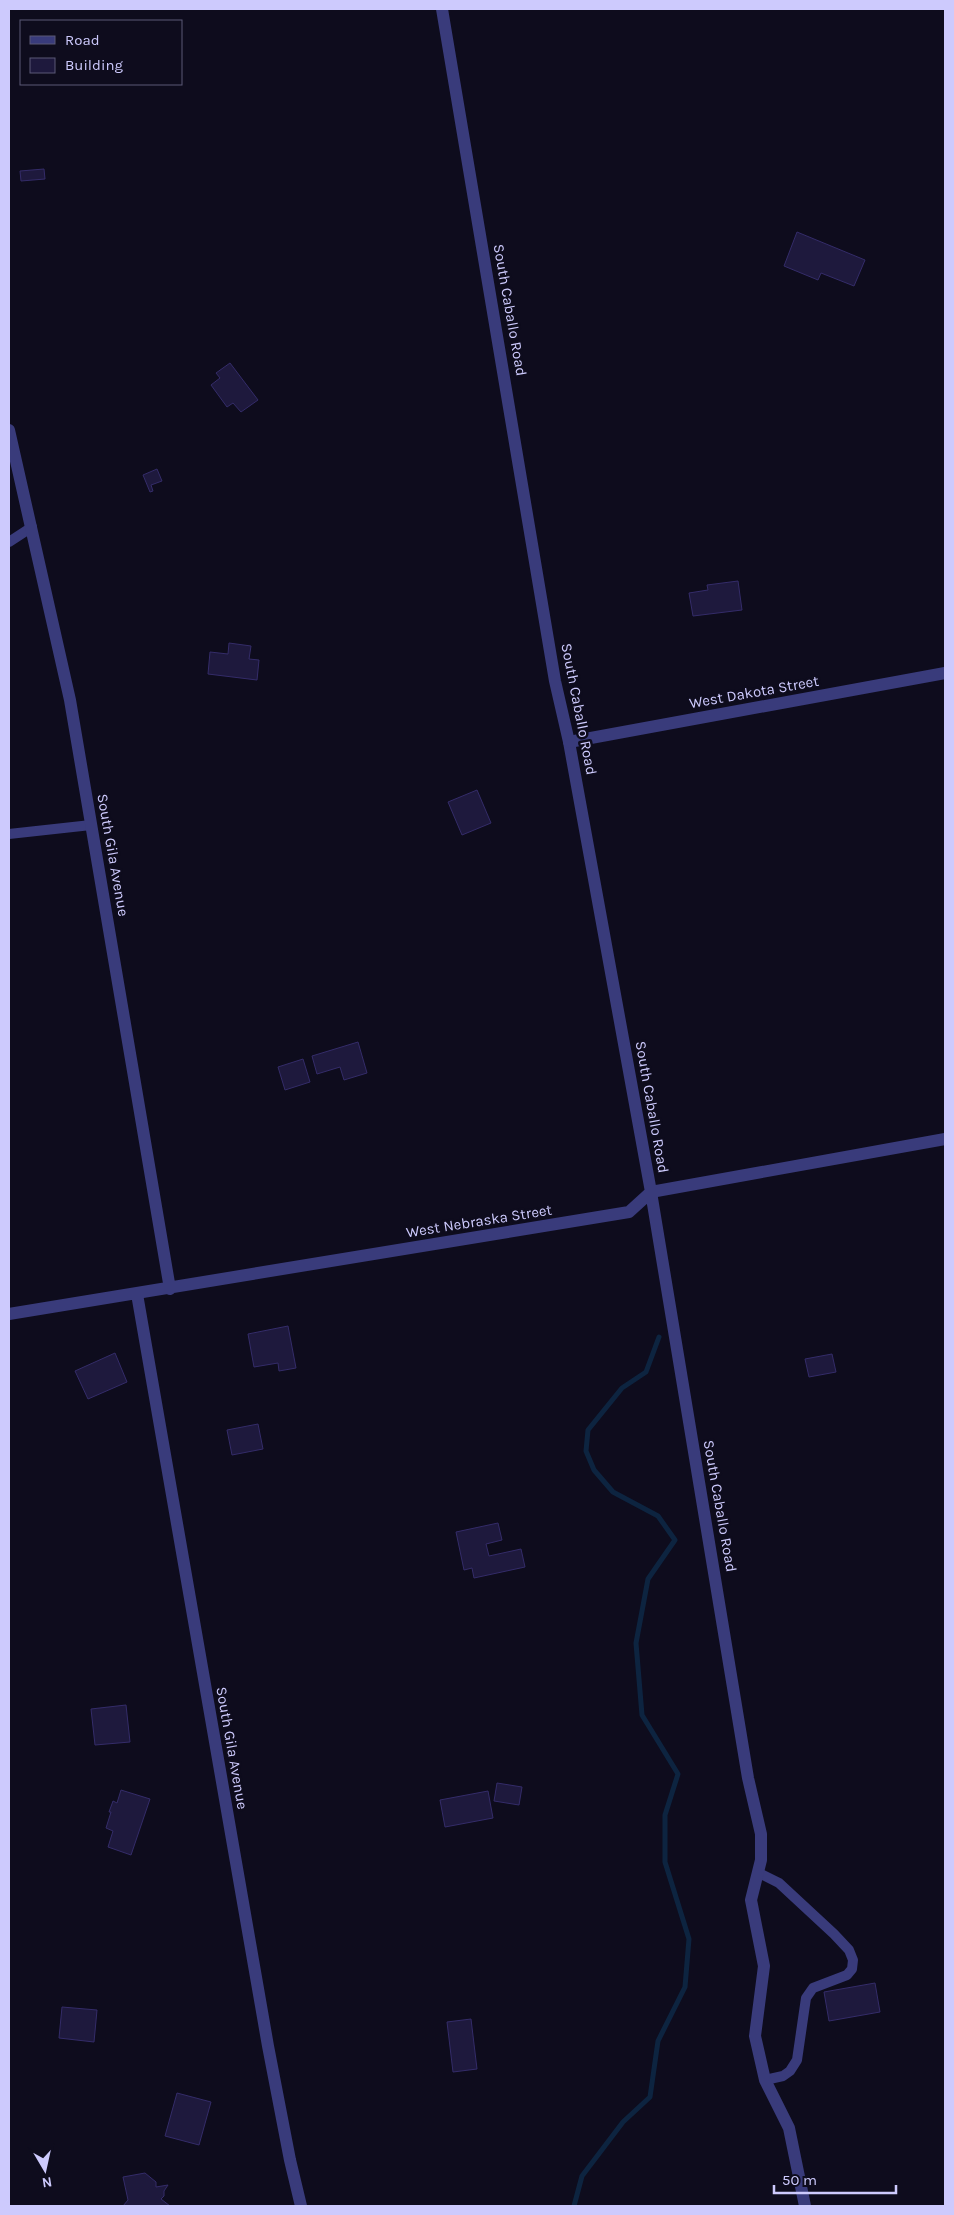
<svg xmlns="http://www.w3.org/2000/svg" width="954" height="2215" font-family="Karla,sans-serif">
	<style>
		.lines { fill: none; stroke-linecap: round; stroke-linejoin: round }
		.stream { stroke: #0d2440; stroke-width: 5 }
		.building { fill: #1e193d; stroke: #342c69 }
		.service { stroke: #393b7b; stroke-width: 10 }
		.minor { stroke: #393b7b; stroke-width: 12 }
		.tertiary { stroke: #393b7b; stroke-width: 12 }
		.labels { text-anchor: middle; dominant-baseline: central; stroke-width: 5; stroke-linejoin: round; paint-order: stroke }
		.street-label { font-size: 15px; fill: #cdcafd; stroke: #0e0c1d }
	</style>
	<rect width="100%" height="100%" fill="#0e0c1d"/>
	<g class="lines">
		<path class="stream" d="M574 2206 582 2176 623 2122 650 2097 658 2041 685 1987 689 1939 665 1862V1815L678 1774 642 1715 636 1643 648 1579 675 1540 658 1516 613 1492 594 1470 586 1451 588 1430 622 1388 646 1372 659 1337"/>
	</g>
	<path class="building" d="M44 169 45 179 21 181 20 171Z
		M797 232 865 260 854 286 821 273 818 280 784 266Z
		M230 363 258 400 241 412 233 403 227 407 211 385 220 378 216 373Z
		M157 469 162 481 151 485 153 491 150 492 143 475Z
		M738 581 742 610 693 616 689 593 708 590 707 585Z
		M229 643 251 646 249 659 259 660 257 680 208 674 210 652 228 654Z
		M477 790 491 823 462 835 448 802Z
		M358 1042 367 1073 344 1080 340 1067 317 1074 312 1056Z
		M303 1059 310 1082 285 1090 278 1067Z
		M288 1326 296 1368 279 1371 278 1363 254 1367 248 1334Z
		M115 1353 127 1382 88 1399 75 1371Z
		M832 1354 836 1372 809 1377 805 1359Z
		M258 1424 263 1449 232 1455 227 1430Z
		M498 1523 502 1540 486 1544 489 1556 521 1549 525 1567 474 1578 472 1568 464 1570 456 1532Z
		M126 1705 130 1742 95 1745 91 1709Z
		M497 1783 522 1787 519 1805 494 1801Z
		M121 1790 150 1799 131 1855 108 1847 113 1831 106 1828 111 1812H109L113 1801 117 1803Z
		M488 1791 493 1818 445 1827 440 1800Z
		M875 1983 880 2012 829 2021 824 1992Z
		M62 2007 97 2010 94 2042 59 2038Z
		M471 2019 477 2069 453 2072 447 2022Z
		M177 2093 211 2102 199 2145 165 2136Z
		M145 2173 156 2182V2187L168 2185 164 2191V2196L161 2199 170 2206H123L128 2200 123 2177Z"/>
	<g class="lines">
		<path class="service" d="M9 542 32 527
			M9 834 91 825
			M759 1873 779 1883 834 1934 849 1950 853 1960 852 1969 847 1975 813 1988 806 1998 797 2060 790 2071 783 2076 765 2080"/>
		<path class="minor" d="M9 430 70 700 170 1289
			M569 742 651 1192 748 1778 761 1834V1860L751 1900 764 1966 755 2036 765 2080 789 2128 805 2206
			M137 1294 268 2046 290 2160 301 2206
			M9 1314 629 1212 651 1192 945 1139"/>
		<path class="tertiary" d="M442 9 555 681 569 742 945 673"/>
	</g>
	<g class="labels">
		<g class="street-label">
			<text transform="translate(510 310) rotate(80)">South Caballo Road</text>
			<text transform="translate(754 692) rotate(-10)">West Dakota Street</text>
			<text transform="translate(579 709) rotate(79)">South Caballo Road</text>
			<text transform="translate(113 855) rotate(80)">South Gila Avenue</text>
			<text transform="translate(652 1107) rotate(80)">South Caballo Road</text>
			<text transform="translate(479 1221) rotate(-9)">West Nebraska Street</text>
			<text transform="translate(720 1506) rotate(80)">South Caballo Road</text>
			<text transform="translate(232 1748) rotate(80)">South Gila Avenue</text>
		</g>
	</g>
	<rect width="954" height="2215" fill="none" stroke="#cdcafd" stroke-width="20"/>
	<rect x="20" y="20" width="162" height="65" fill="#0e0c1d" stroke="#5a5877"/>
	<rect x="30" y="36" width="25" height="8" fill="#393b7b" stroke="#5a5877"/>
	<text x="65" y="45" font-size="15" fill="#cdcafd">Road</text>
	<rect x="30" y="58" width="25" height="15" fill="#1e193d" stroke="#5a5877"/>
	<text x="65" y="70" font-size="15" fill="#cdcafd">Building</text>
	<g transform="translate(45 2170) rotate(171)" stroke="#0e0c1d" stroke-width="4" paint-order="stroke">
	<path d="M0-4L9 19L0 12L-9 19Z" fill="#cdcafd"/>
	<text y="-8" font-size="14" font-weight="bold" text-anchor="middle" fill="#cdcafd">N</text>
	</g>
	<path d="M774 2185v8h122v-8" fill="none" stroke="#cdcafd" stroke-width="2.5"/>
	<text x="782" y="2185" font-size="15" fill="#cdcafd" stroke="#0e0c1d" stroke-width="4" paint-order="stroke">50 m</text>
</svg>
